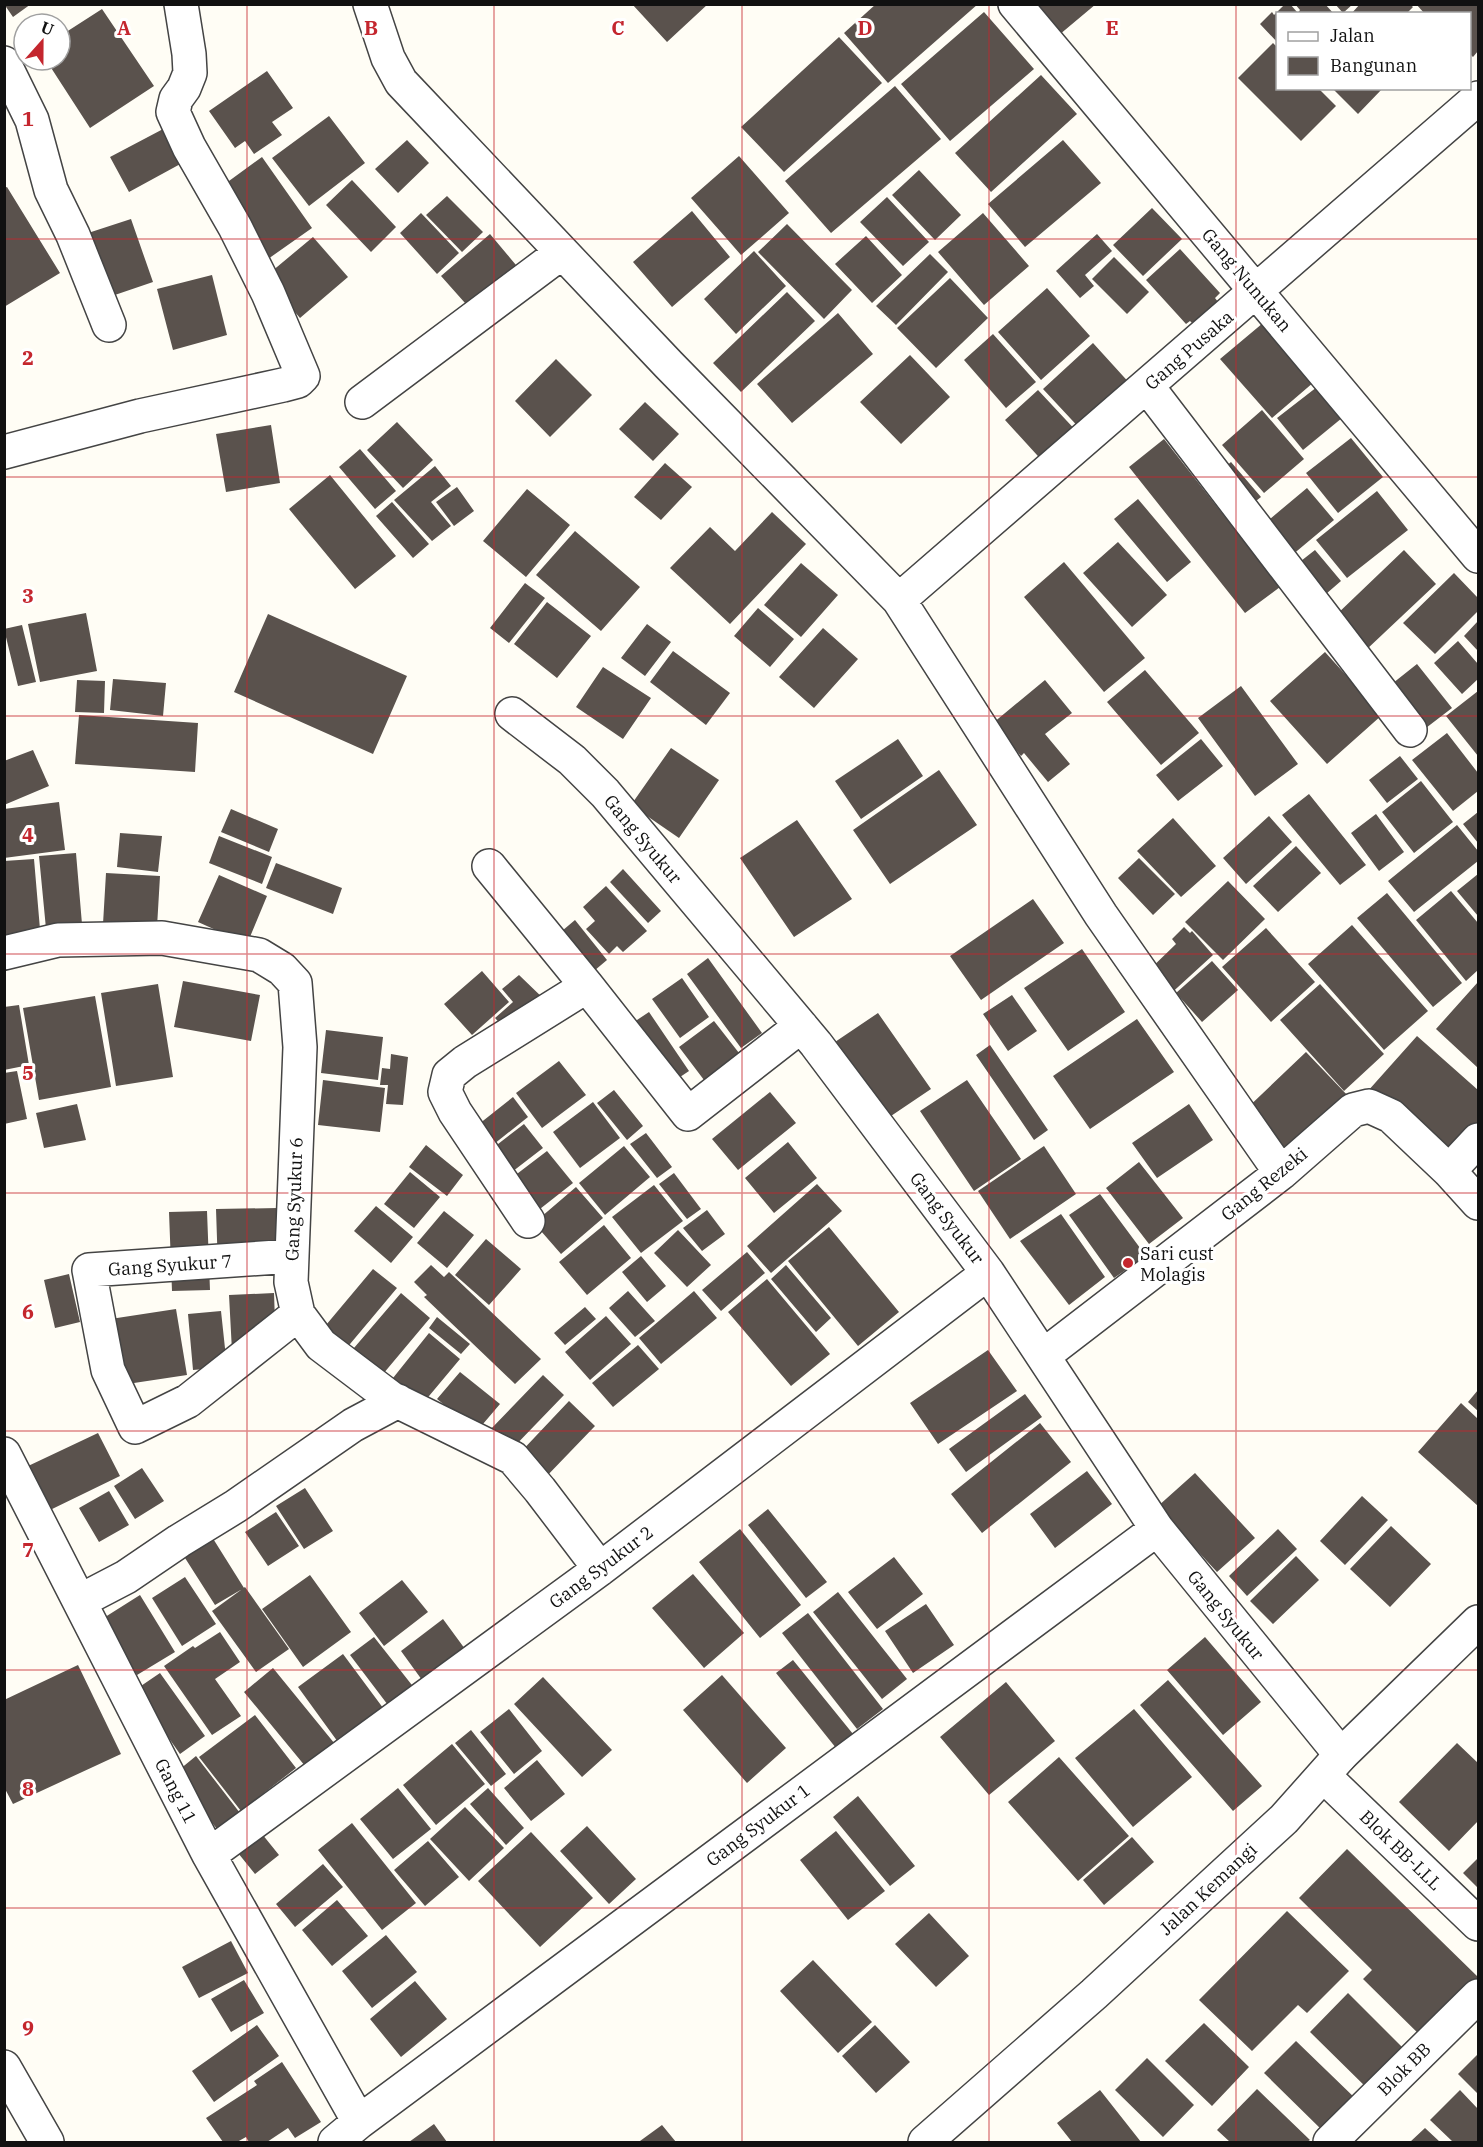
<svg xmlns="http://www.w3.org/2000/svg" width="1483" height="2147" font-family="'IBM Plex Serif',serif">
	<style>
		.building { fill: #5a524d }
		.lines { fill: none; stroke-linecap: round; stroke-linejoin: round }
		.minor-casing { stroke: #444; stroke-width: 36 }
		.tertiary-casing { stroke: #444; stroke-width: 36 }
		.minor { stroke: #fff; stroke-width: 33 }
		.tertiary { stroke: #fff; stroke-width: 33 }
		.grid { fill: none; stroke: #c4262e; stroke-width: 1.5; stroke-opacity: 0.55 }
		.poi-dot { fill: #c4262e; stroke: #fff; stroke-width: 2 }
		.labels { text-anchor: middle; dominant-baseline: central; stroke-width: 6; stroke-linejoin: round; paint-order: stroke }
		.street-label { font-size: 18px; fill: #111; stroke: #fff }
		.poi-label { font-size: 18px; fill: #111; stroke: #fff; text-anchor: start }
		.grid-label { font-size: 20px; text-anchor: middle; font-weight: bold; fill: #c4262e; stroke: #fff; stroke-width: 6; stroke-linejoin: round; paint-order: stroke }
	</style>
	<rect width="100%" height="100%" fill="#fffdf5"/>
	<path class="building" d="M4 4H31L13 17Z
		M632 4H708L667 42Z
		M876 4H978L888 83 844 33Z
		M1034 4H1096L1059 35Z
		M1285 4H1290L1297 12 1278 14V43L1260 24 1272 12 1274 15Z
		M1295 4H1325L1334 14H1297L1300 10Z
		M1335 4H1353L1343 13Z
		M1360 4H1410L1413 7 1406 14H1351Z
		M1416 4H1478V51L1473 57 1470 54V14H1425Z
		M102 9 154 86 90 128 46 60H60V36Z
		M984 12 1034 69 950 141 901 84Z
		M839 37 882 83 784 172 741 127Z
		M1273 43 1278 48V88H1318L1336 106 1301 141 1238 78Z
		M267 71 293 108 272 122 282 135 254 154 245 141 235 148 209 111Z
		M1041 75 1077 114 991 192 955 153Z
		M895 86 941 139 831 233 785 181Z
		M1332 88H1383L1358 114Z
		M329 116 365 163 309 206 272 158Z
		M165 128 184 162 129 192 110 157Z
		M407 140 429 163 398 193 375 169Z
		M1063 140 1101 183 1025 247 988 204Z
		M739 156 789 213 741 255 691 198Z
		M262 157 312 228 268 259 218 189Z
		M919 170 961 215 935 240 892 195Z
		M352 180 396 227 371 252 326 205Z
		M7 187 60 273 4 307V188Z
		M447 196 483 232 462 252 426 215Z
		M887 197 929 242 903 266 860 222Z
		M1152 208 1182 239 1143 276 1113 245Z
		M692 211 730 257 672 307 633 262Z
		M421 213 459 253 437 274 400 233Z
		M983 213 1029 266 984 305 938 252Z
		M131 219 153 282 106 298 85 234Z
		M787 224 852 290 824 319 758 252Z
		M490 234 521 271 473 312 441 276Z
		M1097 234 1112 251 1085 275 1094 286 1080 298 1056 271Z
		M866 236 902 275 872 303 835 264Z
		M313 237 348 277 300 318 265 277Z
		M1180 249 1220 293 1215 298 1222 307 1198 329 1190 321 1186 324 1146 280Z
		M754 251 786 286 736 334 704 299Z
		M930 254 948 272 896 325 876 306Z
		M1114 257 1149 292 1127 314 1092 279Z
		M212 275 227 335 173 350 157 289Z
		M950 278 988 318 936 368 897 328Z
		M1047 288 1090 336 1041 380 998 332Z
		M787 292 815 321 741 392 713 363Z
		M838 313 873 354 792 423 757 384Z
		M1263 323 1314 382 1272 418 1220 359Z
		M993 334 1036 382 1006 408 964 360Z
		M1093 343 1133 387 1084 433 1043 389Z
		M910 355 950 397 901 444 860 402Z
		M556 359 592 395 550 437 515 401Z
		M1317 387 1342 418 1303 450 1277 418Z
		M1038 390 1080 435 1047 466 1005 420Z
		M645 402 679 434 653 461 619 429Z
		M1262 410 1304 459 1264 493 1222 445Z
		M397 422 433 460 403 488 367 450Z
		M271 425 280 483 226 492 216 434Z
		M1351 438 1383 477 1338 513 1306 473Z
		M1164 439 1280 587 1245 613 1129 467Z
		M360 449 396 491 375 509 339 467Z
		M1231 462 1261 497 1247 508 1217 474Z
		M665 463 692 487 661 520 634 497Z
		M435 466 451 486 431 502 451 526 432 541 394 500Z
		M330 475 396 556 355 589 289 509Z
		M457 487 474 511 454 526 436 502Z
		M1307 488 1334 520 1285 561 1258 529Z
		M527 489 570 525 526 577 483 541Z
		M1377 491 1408 530 1347 578 1316 540Z
		M1138 499 1191 562 1167 582 1114 519Z
		M392 502 429 544 413 558 376 516Z
		M772 512 806 544 730 624 670 568 710 527 735 551Z
		M575 531 640 587 601 631 536 575Z
		M1118 542 1167 595 1132 627 1083 573Z
		M1315 550 1341 581 1319 600 1292 568Z
		M1404 550 1436 584 1366 650 1334 617Z
		M1064 562 1145 658 1104 692 1024 597Z
		M801 563 838 595 801 637 764 605Z
		M1454 573 1478 598V611L1435 654 1403 623Z
		M525 583 545 598 509 643 490 628Z
		M547 602 591 636 557 678 514 644Z
		M758 608 794 639 770 667 734 636Z
		M86 613 97 671 40 682 28 624Z
		M268 614 407 676 373 754 234 692Z
		M1478 621V651L1464 636Z
		M647 624 671 642 645 676 621 658Z
		M22 625 36 682 18 686 4 629Z
		M823 628 858 659 814 708 779 677Z
		M1458 641 1478 664V679L1462 694 1434 663Z
		M673 651 730 693 706 725 650 682Z
		M1325 652 1382 715 1327 764 1270 701Z
		M1417 664 1452 708 1422 731 1388 687Z
		M603 667 651 698 623 739 576 707Z
		M1145 670 1199 733 1161 765 1107 702Z
		M113 679 166 683 163 716 110 710Z
		M77 680 105 681 104 713 75 712Z
		M1045 680 1072 713 1045 734 1070 764 1048 782 1024 753 1021 756 993 723Z
		M1241 686 1298 764 1255 796 1198 718Z
		M1478 691V756L1446 716Z
		M79 715 198 723 195 772 75 764Z
		M1447 733 1478 773V791L1453 811 1412 760Z
		M898 739 923 776 861 819 835 781Z
		M1201 739 1223 766 1178 801 1156 775Z
		M671 748 719 780 679 838 631 805Z
		M33 750 49 786 4 805V761Z
		M1400 756 1418 779 1387 803 1369 780Z
		M939 770 977 825 890 884 853 830Z
		M1421 781 1453 822 1414 853 1382 812Z
		M1309 794 1366 865 1340 885 1282 815Z
		M59 802 65 850 4 858V809Z
		M231 809 278 829 269 852 221 832Z
		M1478 812V843L1463 824Z
		M1376 814 1404 852 1379 871 1351 833Z
		M1269 816 1292 842 1246 884 1223 858Z
		M1173 818 1216 866 1181 897 1137 851Z
		M797 820 852 899 794 937 740 858Z
		M1457 825 1478 851V861L1414 912 1388 881Z
		M120 833 162 836 158 872 117 867Z
		M219 836 272 857 262 884 209 863Z
		M1296 846 1321 873 1278 912 1253 886Z
		M76 853 83 936 47 939 39 856Z
		M1139 858 1175 894 1153 915 1118 878Z
		M34 859 41 941 4 944V861Z
		M276 863 342 888 333 914 266 888Z
		M623 869 661 911 648 923 610 882Z
		M106 873 160 876 157 927 103 924Z
		M1478 874V916L1457 891Z
		M219 875 267 896 247 944 198 922Z
		M1228 881 1265 919 1223 960 1185 922Z
		M606 886 647 931 623 952 617 946 609 954 586 929 595 921 583 907Z
		M1451 891 1478 923V970L1466 981 1416 920Z
		M1387 893 1462 983 1433 1007 1357 918Z
		M1033 899 1064 943 981 1000 950 956Z
		M575 920 607 960 588 976 556 936Z
		M1352 925 1428 1011 1384 1050 1308 964Z
		M1184 927 1190 933 1192 931 1213 955 1166 998 1144 975 1176 944 1172 939Z
		M1266 928 1315 982 1271 1022 1222 967Z
		M1082 949 1125 1012 1068 1051 1024 988Z
		M708 958 762 1033 741 1048 687 974Z
		M1212 961 1238 990 1202 1022 1176 993Z
		M482 971 509 1002 472 1035 444 1004Z
		M519 975 546 1001 509 1033 495 1018 513 1002 502 989Z
		M682 978 709 1017 680 1038 652 999Z
		M183 981 260 995 251 1041 174 1027Z
		M1478 982V1068L1436 1029Z
		M158 984 173 1077 116 1086 101 993Z
		M1320 984 1384 1054 1344 1091 1280 1020Z
		M1012 995 1037 1031 1008 1051 983 1014Z
		M95 996 111 1087 39 1100 23 1008Z
		M19 1005 29 1065 4 1070V1007Z
		M649 1012 689 1071 671 1083 631 1024Z
		M878 1013 931 1089 888 1118 835 1042Z
		M1137 1019 1174 1072 1090 1129 1053 1076Z
		M714 1021 739 1053 704 1080 679 1047Z
		M326 1030 383 1037 378 1080 321 1073Z
		M1417 1036 1478 1090V1128L1447 1163 1367 1092Z
		M990 1045 1048 1130 1034 1140 976 1055Z
		M1306 1052 1349 1097 1284 1158 1242 1113Z
		M391 1054 408 1057 403 1105 386 1104 388 1085H380L382 1068 390 1069Z
		M559 1061 586 1095 542 1128 516 1093Z
		M17 1071 27 1119 4 1124V1073Z
		M323 1080 385 1088 380 1132 318 1125Z
		M967 1080 1021 1159 974 1191 920 1111Z
		M614 1090 643 1126 627 1140 597 1103Z
		M770 1092 796 1123 738 1170 712 1139Z
		M513 1097 528 1117 494 1144 479 1124Z
		M593 1102 620 1138 580 1168 553 1132Z
		M77 1104 86 1140 44 1148 36 1113Z
		M1189 1104 1213 1140 1157 1178 1132 1143Z
		M524 1124 543 1148 508 1175 489 1151Z
		M646 1133 672 1167 657 1178 630 1144Z
		M788 1142 817 1178 774 1213 745 1178Z
		M426 1145 463 1175 447 1196 409 1167Z
		M624 1146 650 1177 605 1215 579 1183Z
		M1044 1146 1076 1194 1010 1239 978 1191Z
		M547 1151 573 1183 531 1216 505 1183Z
		M1139 1162 1183 1218 1149 1244 1106 1188Z
		M410 1172 440 1197 414 1228 384 1204Z
		M674 1173 701 1209 687 1219 659 1184Z
		M817 1184 842 1211 771 1273 747 1246Z
		M654 1185 683 1221 641 1253 612 1217Z
		M576 1187 603 1218 561 1254 534 1223Z
		M1100 1194 1146 1256 1114 1278 1069 1215Z
		M376 1206 413 1237 391 1263 354 1231Z
		M278 1208V1268L218 1269 216 1209Z
		M707 1210 725 1234 702 1251 683 1228Z
		M207 1211 210 1290 172 1291 169 1212Z
		M444 1211 474 1235 447 1268 417 1243Z
		M1061 1214 1105 1277 1069 1305 1020 1241Z
		M604 1225 631 1258 587 1295 559 1262Z
		M829 1227 899 1312 858 1346 788 1261Z
		M678 1230 711 1265 687 1287 654 1253Z
		M486 1239 521 1269 489 1305 455 1275Z
		M747 1252 765 1273 721 1311 702 1290Z
		M641 1256 666 1286 647 1302 622 1272Z
		M431 1265 444 1277 449 1272 541 1359 515 1384 424 1297 427 1295 414 1282Z
		M786 1265 831 1318 816 1332 771 1279Z
		M373 1269 397 1288 345 1350 321 1331Z
		M69 1274 80 1322 55 1328 44 1280Z
		M767 1279 830 1354 791 1386 728 1312Z
		M628 1291 655 1321 635 1337 609 1308Z
		M694 1291 717 1318 661 1364 639 1338Z
		M274 1293 276 1349 232 1351 229 1295Z
		M401 1293 430 1318 378 1380 348 1355Z
		M585 1307 596 1319 565 1345 554 1333Z
		M176 1309 187 1375 114 1386 104 1320Z
		M221 1311 227 1367 193 1370 188 1314Z
		M606 1316 631 1344 590 1380 565 1352Z
		M437 1317 470 1344 461 1354 429 1328Z
		M429 1333 460 1359 419 1408 389 1383Z
		M638 1345 659 1369 613 1407 592 1383Z
		M988 1350 1017 1391 938 1444 910 1403Z
		M460 1372 500 1404 477 1431 437 1399Z
		M543 1375 564 1395 509 1452 488 1432Z
		M1478 1390V1411L1468 1402Z
		M1025 1394 1042 1417 966 1472 949 1449Z
		M569 1401 595 1426 543 1480 517 1456Z
		M1461 1403 1478 1419V1506L1418 1452Z
		M1040 1423 1071 1462 982 1533 951 1494Z
		M98 1433 120 1476 48 1511 26 1467Z
		M142 1468 164 1501 135 1519 114 1486Z
		M1087 1471 1112 1504 1055 1548 1030 1514Z
		M1195 1473 1255 1538 1217 1572 1157 1507Z
		M305 1488 333 1531 304 1549 276 1506Z
		M109 1491 129 1525 99 1542 79 1508Z
		M1362 1496 1388 1520 1345 1565 1320 1541Z
		M768 1509 827 1582 806 1598 748 1525Z
		M276 1512 299 1546 268 1566 245 1532Z
		M1391 1526 1431 1564 1390 1607 1350 1569Z
		M207 1529 244 1588 215 1605 178 1547Z
		M740 1529 801 1605 760 1638 699 1562Z
		M1278 1529 1297 1549 1247 1596 1229 1576Z
		M1296 1556 1319 1580 1273 1624 1250 1601Z
		M894 1557 923 1594 877 1629 848 1592Z
		M693 1574 744 1633 704 1668 652 1608Z
		M310 1575 351 1632 303 1667 262 1609Z
		M185 1577 216 1624 182 1646 152 1598Z
		M402 1580 428 1612 384 1646 359 1613Z
		M245 1587 289 1649 256 1672 212 1611Z
		M838 1592 907 1679 882 1699 813 1612Z
		M140 1595 175 1652 137 1675 102 1619Z
		M926 1604 954 1645 913 1673 885 1631Z
		M808 1613 883 1709 857 1729 782 1633Z
		M443 1619 465 1649 422 1680 401 1651Z
		M220 1632 240 1662 215 1679 241 1716 212 1735 164 1666 193 1646 195 1648Z
		M374 1637 419 1694 394 1713 350 1655Z
		M1205 1637 1261 1702 1223 1735 1167 1670Z
		M343 1654 389 1716 343 1749 298 1687Z
		M793 1660 853 1734 836 1748 776 1673Z
		M78 1665 121 1754 13 1804 4 1787V1700Z
		M273 1668 339 1749 310 1772 244 1692Z
		M160 1673 205 1736 180 1754 135 1690Z
		M722 1675 786 1748 747 1783 683 1710Z
		M543 1677 612 1750 582 1777 514 1704Z
		M1168 1680 1262 1786 1233 1811 1140 1705Z
		M1006 1682 1055 1741 989 1795 940 1737Z
		M509 1709 542 1751 514 1774 480 1732Z
		M1134 1709 1192 1777 1133 1827 1075 1758Z
		M255 1715 296 1768 241 1811 199 1757Z
		M471 1730 506 1774 491 1786 455 1743Z
		M1457 1743 1478 1763V1821L1449 1851 1399 1802Z
		M452 1744 485 1784 436 1825 403 1785Z
		M196 1756 240 1813 217 1829 174 1774Z
		M1059 1757 1129 1836 1078 1881 1008 1802Z
		M537 1760 565 1794 531 1821 504 1788Z
		M398 1788 431 1829 393 1859 360 1819Z
		M488 1788 524 1828 506 1845 470 1804Z
		M858 1796 915 1866 890 1886 833 1817Z
		M465 1807 504 1848 469 1881 430 1839Z
		M352 1823 416 1903 382 1930 318 1850Z
		M587 1826 636 1879 609 1904 560 1851Z
		M258 1829 279 1855 255 1874 234 1848Z
		M836 1831 885 1891 848 1920 800 1860Z
		M531 1832 593 1898 540 1947 478 1881Z
		M1132 1837 1154 1862 1104 1905 1083 1880Z
		M428 1841 459 1877 425 1906 394 1870Z
		M1347 1849 1478 1977V1992L1428 2043 1363 1979 1372 1970 1299 1898Z
		M1478 1858V1888L1463 1873Z
		M323 1864 343 1887 295 1927 276 1904Z
		M337 1900 368 1936 332 1966 302 1930Z
		M1287 1911 1349 1971 1307 2013 1298 2005 1252 2051 1199 2000Z
		M929 1913 969 1956 936 1987 895 1944Z
		M386 1935 417 1972 372 2008 342 1971Z
		M231 1941 248 1973 199 1998 182 1967Z
		M813 1960 872 2022 838 2053 780 1991Z
		M244 1980 264 2013 231 2032 211 1999Z
		M415 1981 447 2019 401 2057 370 2019Z
		M1348 1993 1412 2057 1374 2095 1310 2032Z
		M1204 2023 1249 2067 1212 2106 1165 2061Z
		M257 2025 279 2056 214 2102 192 2071Z
		M875 2025 910 2062 876 2093 842 2056Z
		M1296 2041 1357 2100 1324 2132 1264 2073Z
		M1478 2054V2094L1458 2074Z
		M1147 2058 1194 2105 1163 2137 1115 2090Z
		M282 2062 321 2122 295 2138 288 2128 267 2142H249L246 2137 237 2142H223L206 2118 257 2085 254 2081Z
		M1257 2089 1310 2140 1307 2142H1230L1217 2130Z
		M1100 2090 1141 2142H1072L1057 2123Z
		M1460 2090 1478 2109V2142H1453L1430 2120Z
		M434 2124 447 2142H409Z
		M662 2125 676 2142H641L640 2141Z
		M1425 2128 1440 2142H1410Z"/>
	<g class="lines">
		<g class="minor-casing">
			<path id="minor" d="M370 4 388 58 401 82 669 365 899 600 1101 915 1281 1173
				M1015 4 1478 556
				M4 63 32 120 51 190 73 235 109 325
				M1147 386 1410 730
				M362 402 561 253
				M4 452 140 416 283 385 298 381 303 376 268 293 235 227 189 147 173 112 176 99 184 88 190 73 189 54 181 4
				M899 600 1478 98
				M512 714 572 760 605 793 816 1044 988 1273 1157 1529 1341 1755
				M489 866 587 986 688 1114 801 1026
				M4 953 58 940 162 938 259 955 282 969 295 983 300 1047 291 1282 298 1314 321 1345 391 1398 513 1458 540 1490 600 1569
				M1449 1171 1478 1140
				M528 1221 455 1112 445 1092 449 1075 465 1062 587 986
				M292 1256 89 1270 108 1370 135 1427 188 1401 298 1314
				M1043 1356 1281 1173 1353 1110 1369 1106 1391 1116 1449 1171 1478 1203
				M4 1454 209 1855 359 2122
				M80 1601 126 1577 179 1541 236 1506 353 1425 398 1401
				M1324 1776 1478 1924
				M209 1855 600 1569 988 1273
				M4 2067 47 2142
				M335 2142 359 2122 1157 1529
				M1330 2142 1478 1996"/>
		</g>
		<g class="tertiary-casing">
			<path id="tertiary" d="M925 2142 1094 1994 1284 1819 1341 1755 1478 1622"/>
		</g>
		<use href="#minor" class="minor"/>
		<use href="#tertiary" class="tertiary"/>
	</g>
	<path class="grid" d="M247 4V2142M494 4V2142M742 4V2142M989 4V2142M1236 4V2142M4 239H1478M4 477H1478M4 716H1478M4 954H1478M4 1193H1478M4 1431H1478M4 1670H1478M4 1908H1478"/>
	<circle class="poi-dot" cx="1128" cy="1263" r="6"/>
	<g class="labels">
		<g class="street-label">
			<text transform="translate(1247 280) rotate(50)">Gang Nunukan</text>
			<text transform="translate(1189 350) rotate(-41)">Gang Pusaka</text>
			<text transform="translate(643 839) rotate(50)">Gang Syukur</text>
			<text transform="translate(1264 1184) rotate(-39)">Gang Rezeki</text>
			<text transform="translate(294 1199) rotate(-88)">Gang Syukur 6</text>
			<text transform="translate(947 1218) rotate(53)">Gang Syukur</text>
			<text transform="translate(170 1265) rotate(-4)">Gang Syukur 7</text>
			<text transform="translate(601 1567) rotate(-37)">Gang Syukur 2</text>
			<text transform="translate(1226 1615) rotate(51)">Gang Syukur</text>
			<text transform="translate(176 1791) rotate(63)">Gang 11</text>
			<text transform="translate(758 1825) rotate(-37)">Gang Syukur 1</text>
			<text transform="translate(1401 1850) rotate(44)">Blok BB-LLL</text>
			<text transform="translate(1208 1889) rotate(-43)">Jalan Kemangi</text>
			<text transform="translate(1404 2069) rotate(-45)">Blok BB</text>
		</g>
		<g class="poi-label">
			<text x="1140" y="1253">Sari cust<tspan x="1140" dy="21">Molagis</tspan></text>
		</g>
	</g>
	<g class="grid-label">
		<text x="124" y="35">A</text>
		<text x="371" y="35">B</text>
		<text x="618" y="35">C</text>
		<text x="865" y="35">D</text>
		<text x="1112" y="35">E</text>
		<text x="28" y="126">1</text>
		<text x="28" y="365">2</text>
		<text x="28" y="603">3</text>
		<text x="28" y="842">4</text>
		<text x="28" y="1080">5</text>
		<text x="28" y="1319">6</text>
		<text x="28" y="1557">7</text>
		<text x="28" y="1796">8</text>
		<text x="28" y="2035">9</text>
	</g>
	<rect width="1483" height="2147" fill="none" stroke="#111111" stroke-width="12"/>
	<rect x="1276" y="12" width="195" height="78" fill="#ffffff" stroke="#a0a0a0" stroke-width="1.5"/>
	<rect x="1288" y="32" width="30" height="9" fill="#ffffff" stroke="#a0a0a0" stroke-width="1.5"/>
	<text x="1330" y="42" font-size="18" fill="#111111">Jalan</text>
	<rect x="1288" y="57" width="30" height="18" fill="#5a524d" stroke="#a0a0a0" stroke-width="1.5"/>
	<text x="1330" y="72" font-size="18" fill="#111111">Bangunan</text>
	<g transform="translate(42 42) rotate(21)"><circle r="28" fill="#ffffff" stroke="#a0a0a0" stroke-width="1.5"/>
	<path d="M0-4.5L10 22L0 15L-10 22Z" fill="#c4262e"/>
	<text y="-9" font-size="16" font-weight="bold" text-anchor="middle" fill="#111111">U</text>
	</g>
</svg>
